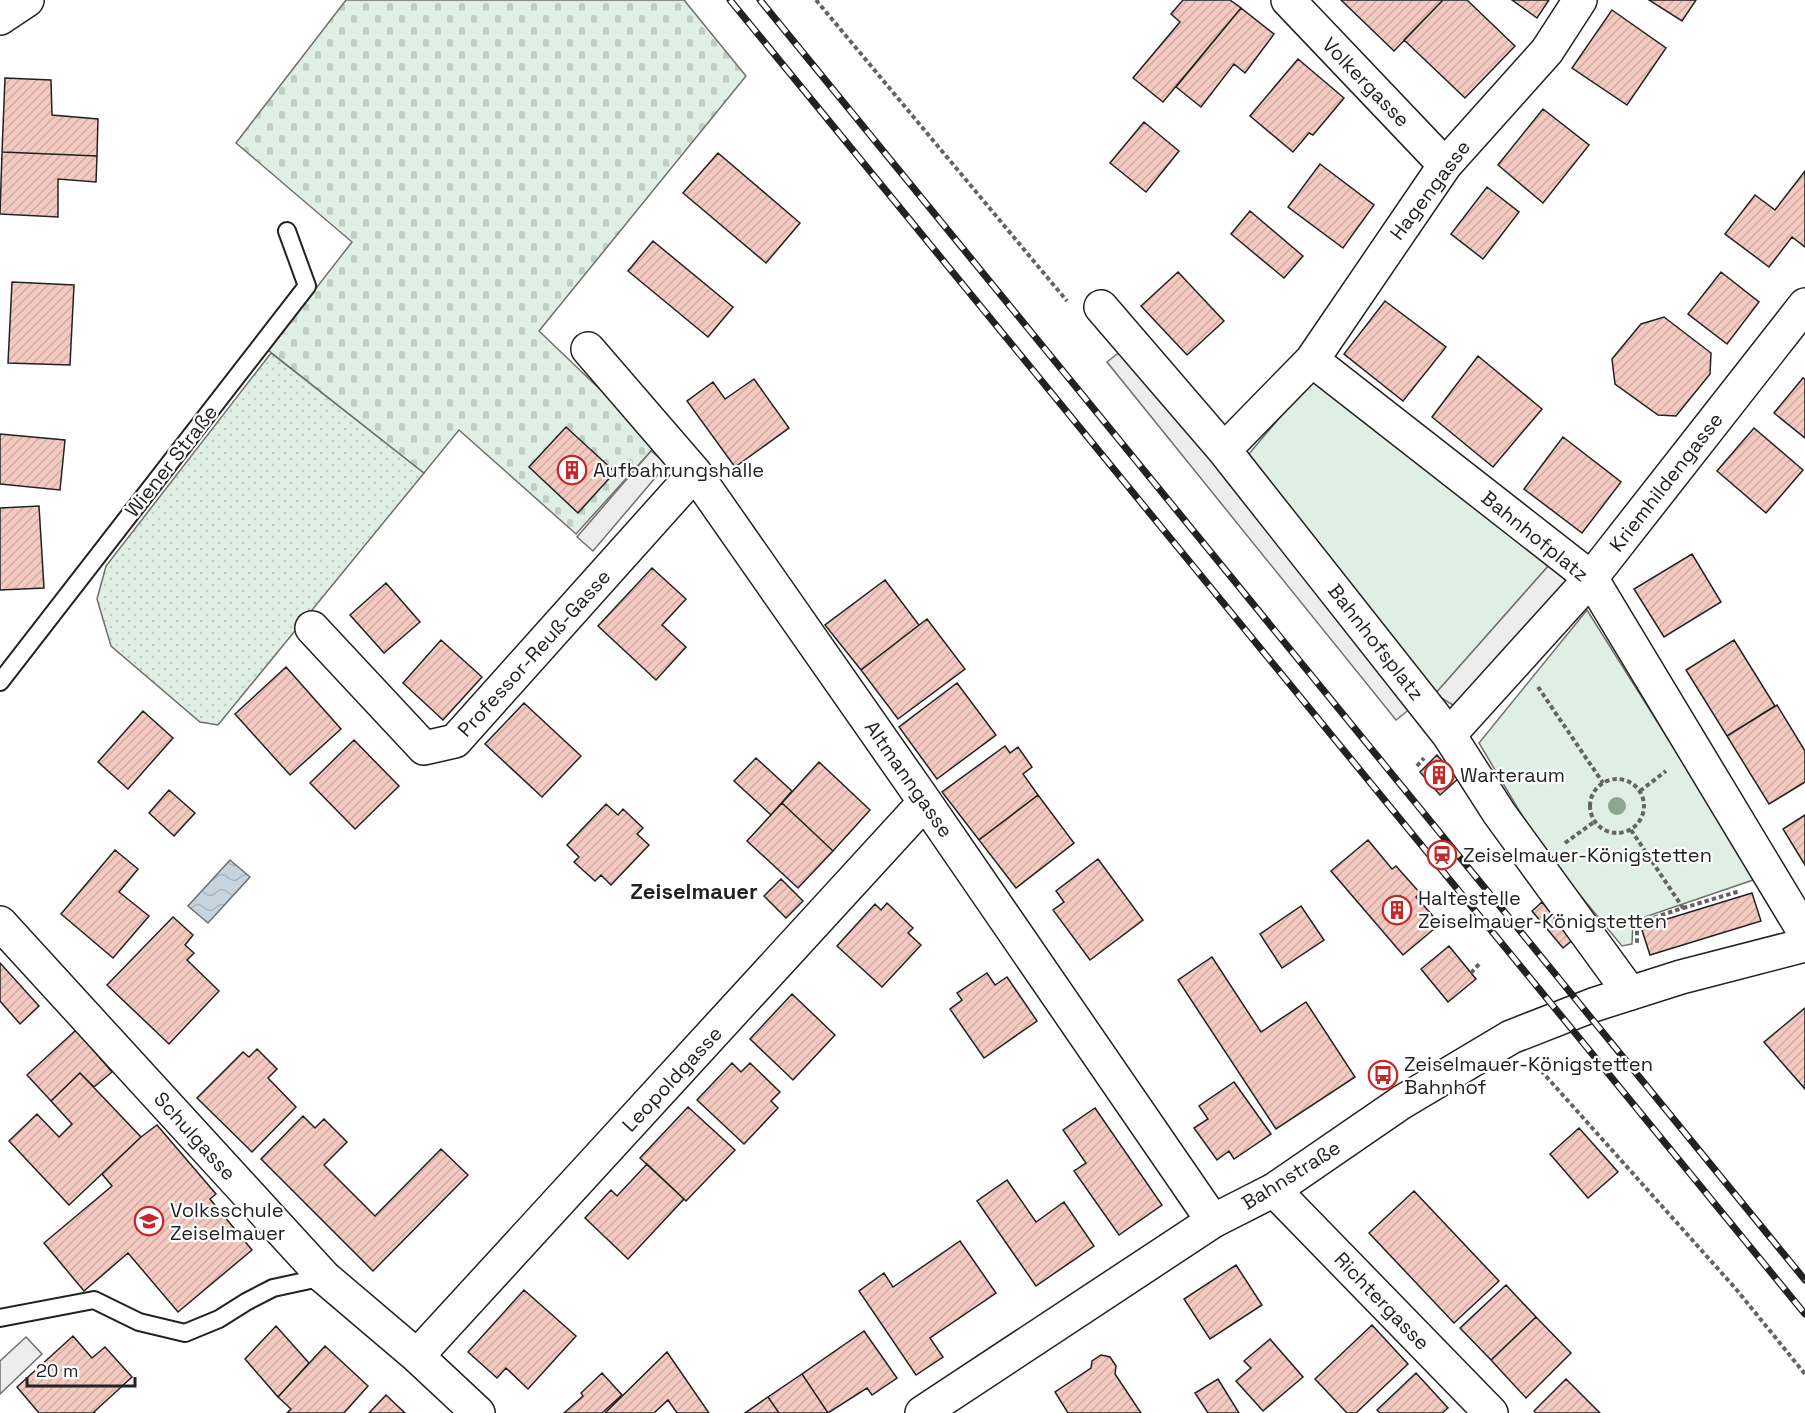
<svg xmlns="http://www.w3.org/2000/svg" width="1805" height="1413" font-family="'Space Grotesk',sans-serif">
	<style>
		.grass { fill: url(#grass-dots); stroke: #6f6f6f; stroke-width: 1.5 }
		.cemetery { fill: url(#cemetery-stones); stroke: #6f6f6f; stroke-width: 1.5 }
		.park { fill: #e0efe3; stroke: #6f6f6f; stroke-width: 1.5 }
		.parking { fill: #ededed; stroke: #6f6f6f; stroke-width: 1.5 }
		.water { fill: url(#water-waves); stroke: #6f6f6f; stroke-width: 1.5 }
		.building { fill: url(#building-hatch); stroke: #222; stroke-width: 1.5 }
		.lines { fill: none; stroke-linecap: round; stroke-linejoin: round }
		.service-casing { stroke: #222; stroke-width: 20 }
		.minor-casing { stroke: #222; stroke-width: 36 }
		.tertiary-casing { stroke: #222; stroke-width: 36 }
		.path { stroke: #646464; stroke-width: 4; stroke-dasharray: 4.5 3; stroke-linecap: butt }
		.service { stroke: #fff; stroke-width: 16 }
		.minor { stroke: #fff; stroke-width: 33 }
		.tertiary { stroke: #fff; stroke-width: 33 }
		.rail-casing { stroke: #222; stroke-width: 7 }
		.rail { stroke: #fff; stroke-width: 4.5; stroke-dasharray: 14; stroke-linecap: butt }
		.tree { fill: #8da692 }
		.labels { text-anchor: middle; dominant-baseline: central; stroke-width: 4.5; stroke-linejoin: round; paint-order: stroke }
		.street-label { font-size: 20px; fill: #222; stroke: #fff }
		.poi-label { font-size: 20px; fill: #222; stroke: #fff; text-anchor: start }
		.quarter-label { font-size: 22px; font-weight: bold; fill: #222; stroke: #fff }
	</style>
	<defs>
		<pattern id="grass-dots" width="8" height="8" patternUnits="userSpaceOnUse" patternTransform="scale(1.5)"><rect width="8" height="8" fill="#e0efe3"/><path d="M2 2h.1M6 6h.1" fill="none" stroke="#c0cdc2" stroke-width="1.8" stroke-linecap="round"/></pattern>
		<pattern id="cemetery-stones" width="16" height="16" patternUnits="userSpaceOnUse" patternTransform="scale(1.5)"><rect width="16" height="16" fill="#e0efe3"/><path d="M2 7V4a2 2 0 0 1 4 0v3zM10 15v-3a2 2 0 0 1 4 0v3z" fill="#c0cdc2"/></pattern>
		<pattern id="water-waves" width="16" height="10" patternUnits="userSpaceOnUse" patternTransform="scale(1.5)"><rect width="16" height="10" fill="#c7d3dd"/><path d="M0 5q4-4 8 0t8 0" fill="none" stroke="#abb5bd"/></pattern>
		<pattern id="building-hatch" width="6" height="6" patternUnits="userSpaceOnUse" patternTransform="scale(1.5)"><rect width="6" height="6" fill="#f3c9c0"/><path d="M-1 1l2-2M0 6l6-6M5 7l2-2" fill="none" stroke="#d0aca5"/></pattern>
	</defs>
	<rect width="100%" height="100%" fill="#fff"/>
	<path class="grass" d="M271 353 424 473 218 725 200 722 111 646 97 599 106 566Z"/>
	<path class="cemetery" d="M346 0H684L746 76 539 331 655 442 651 451 576 534 459 430 424 473 268 350 352 242 236 143Z"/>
	<path class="park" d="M1314 377 1550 564 1435 694 1248 455Z
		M1587 610 1756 879 1633 921 1632 944 1622 946 1542 849 1479 743Z"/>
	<path class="parking" d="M1126 347 1415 705 1396 720 1107 362Z
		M651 451 667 464 593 551 577 537Z
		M1550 564 1569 578 1456 707 1435 694Z
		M26 1337 42 1354 0 1394V1361Z"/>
	<path class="water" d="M230 860 250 877 208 923 188 906Z"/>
	<path class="building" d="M1183 0H1230L1241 8 1163 102 1133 78 1180 22 1171 14Z
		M1341 0H1443L1394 51Z
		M1443 0H1467L1515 46 1465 98 1404 40Z
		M1512 0H1549L1537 18Z
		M1649 0H1696L1682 21Z
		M1241 8 1274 34 1245 73 1234 64 1201 107 1176 87Z
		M1612 10 1666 48 1627 105 1572 68Z
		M1298 59 1344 98 1313 135 1309 133 1293 152 1250 116Z
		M5 78 51 80 52 115 98 119 97 156 2 152Z
		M1543 109 1589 145 1543 203 1498 165Z
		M1144 122 1179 151 1146 192 1110 163Z
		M2 152 97 156 96 182 58 179V217L0 214Z
		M718 153 800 223 766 263 683 193Z
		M1320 164 1374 205 1343 248 1288 207Z
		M1805 171V247L1792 237 1769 267 1725 234 1755 195 1775 210Z
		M1487 187 1519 212 1483 259 1451 234Z
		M1250 211 1303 256 1284 278 1231 234Z
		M653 241 733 307 708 337 628 271Z
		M1178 272 1224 321 1187 355 1141 306Z
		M1721 272 1759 302 1727 344 1688 314Z
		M12 282 74 285 70 365 8 363Z
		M1385 301 1446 347 1403 401 1344 354Z
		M1664 317 1711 353 1710 374 1676 416 1658 415 1615 384 1612 359 1641 324Z
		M1478 356 1542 409 1493 467 1432 417Z
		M1803 378 1805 379V438L1774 413Z
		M754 379 789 428 735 467 687 401 713 382 725 399Z
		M566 427 615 472 578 513 529 467Z
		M1754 428 1803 470 1766 513 1717 471Z
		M0 434 65 440 60 490 0 484Z
		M1563 437 1621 482 1582 533 1524 489Z
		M39 506 44 588 0 590V508Z
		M1692 554 1721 602 1664 637 1634 589Z
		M652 568 686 599 662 625 686 647 656 680 598 626Z
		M885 580 919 625 861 670 825 625Z
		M386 583 420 622 384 653 350 615Z
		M927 619 965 669 898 719 861 670Z
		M441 640 482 677 443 720 403 683Z
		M1734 640 1775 706 1727 736 1686 670Z
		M286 667 341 729 290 775 235 714Z
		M957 683 996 735 937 779 899 727Z
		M524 703 581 756 542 797 485 744Z
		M1777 705 1805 751V782L1769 804 1727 736Z
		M143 711 173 738 128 789 98 762Z
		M354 740 399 786 355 829 310 783Z
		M1005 746 1010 753 1018 747 1032 767 1023 774 1038 795 979 840 942 792Z
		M1437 755 1458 779 1440 795 1420 772Z
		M756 758 792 791 771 815 734 781Z
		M819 762 870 810 833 851 782 803Z
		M169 790 195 813 174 836 149 813Z
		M1038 795 1074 843 1016 888 979 840Z
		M782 803 833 851 798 888 747 841Z
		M606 804 618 815 623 809 643 828 637 834 649 845 611 885 601 875 595 881 574 862 579 857 567 845Z
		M1805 815V865L1783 829Z
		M1368 840 1392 869 1396 866 1420 893 1416 897 1440 924 1403 955 1331 871Z
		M115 850 138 869 119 892 149 916 113 958 61 914Z
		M1098 859 1143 920 1090 960 1053 910 1064 902 1056 891Z
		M781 879 803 901 786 918 764 896Z
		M1752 893 1761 921 1650 955 1641 927Z
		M1542 902 1574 939 1563 948 1532 911Z
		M887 903 913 928 908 933 921 945 882 987 837 946 875 904 881 910Z
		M1301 906 1324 940 1282 968 1260 934Z
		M173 917 193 935 185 945 194 953 187 960 219 991 169 1044 107 985Z
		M1449 946 1476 979 1448 1002 1421 969Z
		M1212 957 1261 1032 1306 1002 1355 1077 1276 1129 1178 980Z
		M0 963 39 1006 20 1024 0 1001Z
		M987 973 995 985 1007 977 1037 1021 984 1058 950 1009 962 1000 957 993Z
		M792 994 835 1035 793 1080 750 1039Z
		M1805 1008V1089L1764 1042Z
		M76 1030 112 1072 94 1087 80 1073 51 1101 27 1075Z
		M257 1049 277 1069 268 1078 296 1107 252 1152 197 1098 243 1052 249 1057Z
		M732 1063 741 1072 750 1063 780 1092 771 1101 778 1108 744 1144 697 1100Z
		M80 1073 141 1137 69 1205 9 1141 37 1114 59 1137 72 1124 51 1101Z
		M1234 1082 1271 1134 1234 1159 1229 1151 1217 1160 1194 1128 1208 1119 1199 1106Z
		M688 1107 735 1150 686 1201 640 1158Z
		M1095 1108 1162 1205 1119 1235 1074 1171 1086 1163 1063 1130Z
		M303 1116 315 1128 324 1119 347 1142 324 1165 375 1216 441 1149 468 1175 373 1271 261 1159Z
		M157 1125 216 1194 210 1199 252 1250 178 1312 128 1253 84 1291 44 1243 112 1186 102 1174 141 1137Z
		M1579 1128 1618 1172 1588 1198 1550 1154Z
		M647 1164 684 1199 628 1259 585 1218 611 1190 617 1196Z
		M1007 1180 1036 1222 1064 1202 1094 1246 1036 1286 977 1201Z
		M1414 1191 1499 1281 1454 1323 1369 1233Z
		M960 1241 996 1293 930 1338 943 1357 916 1375 859 1291 884 1273 893 1287Z
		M1236 1265 1262 1305 1210 1339 1184 1299Z
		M1506 1285 1536 1317 1491 1360 1460 1328Z
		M524 1290 576 1336 528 1389 506 1368 497 1378 468 1352Z
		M1536 1317 1571 1353 1526 1398 1491 1360Z
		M1372 1325 1408 1364 1356 1413H1347L1315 1379Z
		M276 1326 309 1363 278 1397 245 1359Z
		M864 1331 897 1378 872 1395 867 1388 828 1413 802 1374Z
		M73 1336 92 1358 105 1347 132 1377 94 1412 95 1413H39L17 1387Z
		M1270 1339 1303 1377 1263 1411 1236 1381 1251 1368 1244 1361Z
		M325 1346 368 1386 344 1413H287L291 1409 278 1397Z
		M667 1352 709 1413H677L668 1400 654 1413H605Z
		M1101 1355 1110 1357 1116 1366 1115 1374 1141 1413H1068L1055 1392 1091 1368 1092 1361Z
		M602 1373 622 1395 602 1413H564L583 1396 581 1393Z
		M1416 1373 1448 1408 1442 1413H1380L1377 1410Z
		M802 1374 828 1413H779L768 1397Z
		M1218 1379 1239 1413H1208L1195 1393Z
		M1566 1379 1600 1413H1536L1534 1411Z
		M386 1395 405 1413H369Z
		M768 1397 779 1413H745Z"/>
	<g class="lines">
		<g class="service-casing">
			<path id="service" d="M0 682 307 286 287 231
				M0 1318 94 1300 139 1322 185 1333 219 1319 246 1302 273 1288 324 1277"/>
		</g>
		<g class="minor-casing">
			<path id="minor" d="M1288 0 1445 165
				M0 18 27 0
				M1101 307 1224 450 1449 735 1499 813 1630 993
				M588 349 695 473 925 802 1213 1221
				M1312 360 1591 578 1805 933
				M1224 450 1312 360 1445 165 1547 51 1580 0
				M312 628 424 748 455 741 695 473
				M1449 735 1591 578 1805 305
				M0 923 324 1277 417 1356 478 1413
				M1274 1190 1491 1413
				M417 1356 925 802"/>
		</g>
		<g class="tertiary-casing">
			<path id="tertiary" d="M922 1413 1213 1221 1274 1190 1402 1102 1511 1037 1593 1005 1681 977 1805 945"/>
		</g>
		<path class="path" d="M816 0 1067 301
			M1538 687 1603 783
			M1417 766 1424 758
			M1590 806a27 27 0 1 1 54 0a27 27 0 1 1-54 0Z
			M1640 791 1666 771
			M1631 830 1683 908 1637 923V943
			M1565 843 1594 822
			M1683 908 1740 891
			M1471 973 1480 963
			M1536 1065 1736 1289 1805 1374"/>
		<use href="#service" class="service"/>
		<use href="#minor" class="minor"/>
		<use href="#tertiary" class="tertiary"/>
		<g class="rail-casing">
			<path id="rail" d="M730 0 1805 1314
				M760 0 1805 1280"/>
		</g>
		<use href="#rail" class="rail"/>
	</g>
	<circle class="tree" cx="1617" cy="806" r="9"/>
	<defs>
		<g id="building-ring" transform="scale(1.5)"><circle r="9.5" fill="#fff" stroke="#c62828" stroke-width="1.5"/><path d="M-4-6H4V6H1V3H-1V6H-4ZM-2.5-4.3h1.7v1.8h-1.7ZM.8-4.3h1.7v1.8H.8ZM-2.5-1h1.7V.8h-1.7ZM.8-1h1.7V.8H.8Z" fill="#c62828"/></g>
		<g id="station-ring" transform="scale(1.5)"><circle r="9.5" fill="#fff" stroke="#c62828" stroke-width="1.5"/><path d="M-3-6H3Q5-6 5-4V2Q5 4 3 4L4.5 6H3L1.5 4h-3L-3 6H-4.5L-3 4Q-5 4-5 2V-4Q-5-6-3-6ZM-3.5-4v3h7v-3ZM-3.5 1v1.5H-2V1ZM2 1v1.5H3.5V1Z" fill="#c62828"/></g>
		<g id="bus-ring" transform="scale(1.5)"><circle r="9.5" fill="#fff" stroke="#c62828" stroke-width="1.5"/><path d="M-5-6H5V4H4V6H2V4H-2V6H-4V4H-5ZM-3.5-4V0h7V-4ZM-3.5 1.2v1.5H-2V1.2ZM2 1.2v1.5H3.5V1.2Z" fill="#c62828"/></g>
		<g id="school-ring" transform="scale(1.5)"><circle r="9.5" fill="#fff" stroke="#c62828" stroke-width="1.5"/><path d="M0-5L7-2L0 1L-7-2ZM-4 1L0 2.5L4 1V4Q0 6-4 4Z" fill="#c62828"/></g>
	</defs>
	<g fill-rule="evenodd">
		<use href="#building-ring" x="572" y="470"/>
		<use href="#building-ring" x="1439" y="775"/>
		<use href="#station-ring" x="1442" y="855"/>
		<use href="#building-ring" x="1397" y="910"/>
		<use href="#bus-ring" x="1383" y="1075"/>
		<use href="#school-ring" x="149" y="1221"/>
	</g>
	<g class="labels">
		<g class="street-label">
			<text transform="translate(1366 82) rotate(46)">Volkergasse</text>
			<text transform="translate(1430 190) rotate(-53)">Hagengasse</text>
			<text transform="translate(171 461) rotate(-52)">Wiener Straße</text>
			<text transform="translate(1666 482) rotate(-52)">Kriemhildengasse</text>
			<text transform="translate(1535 536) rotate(39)">Bahnhofplatz</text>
			<text transform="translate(1376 642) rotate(52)">Bahnhofsplatz</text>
			<text transform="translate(534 653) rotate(-48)">Professor-Reuß-Gasse</text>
			<text transform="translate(909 779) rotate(55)">Altmanngasse</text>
			<text transform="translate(672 1079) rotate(-47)">Leopoldgasse</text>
			<text transform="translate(195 1136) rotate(48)">Schulgasse</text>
			<text transform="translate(1291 1175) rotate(-32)">Bahnstraße</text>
			<text transform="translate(1382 1301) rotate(46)">Richtergasse</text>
		</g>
		<g class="poi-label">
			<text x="593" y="470">Aufbahrungshalle</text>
			<text x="1460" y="775">Warteraum</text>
			<text x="1463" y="855">Zeiselmauer-Königstetten</text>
			<text x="1418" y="898">Haltestelle<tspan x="1418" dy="23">Zeiselmauer-Königstetten</tspan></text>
			<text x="1404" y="1064">Zeiselmauer-Königstetten<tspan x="1404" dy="23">Bahnhof</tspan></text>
			<text x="170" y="1210">Volksschule<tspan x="170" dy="23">Zeiselmauer</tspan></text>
		</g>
		<g class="quarter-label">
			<text x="694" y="891">Zeiselmauer</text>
		</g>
	</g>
	<path d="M27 1377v9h108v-9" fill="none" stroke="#222222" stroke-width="3"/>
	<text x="36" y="1377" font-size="18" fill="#222222" stroke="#ffffff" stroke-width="4.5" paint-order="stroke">20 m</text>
</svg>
